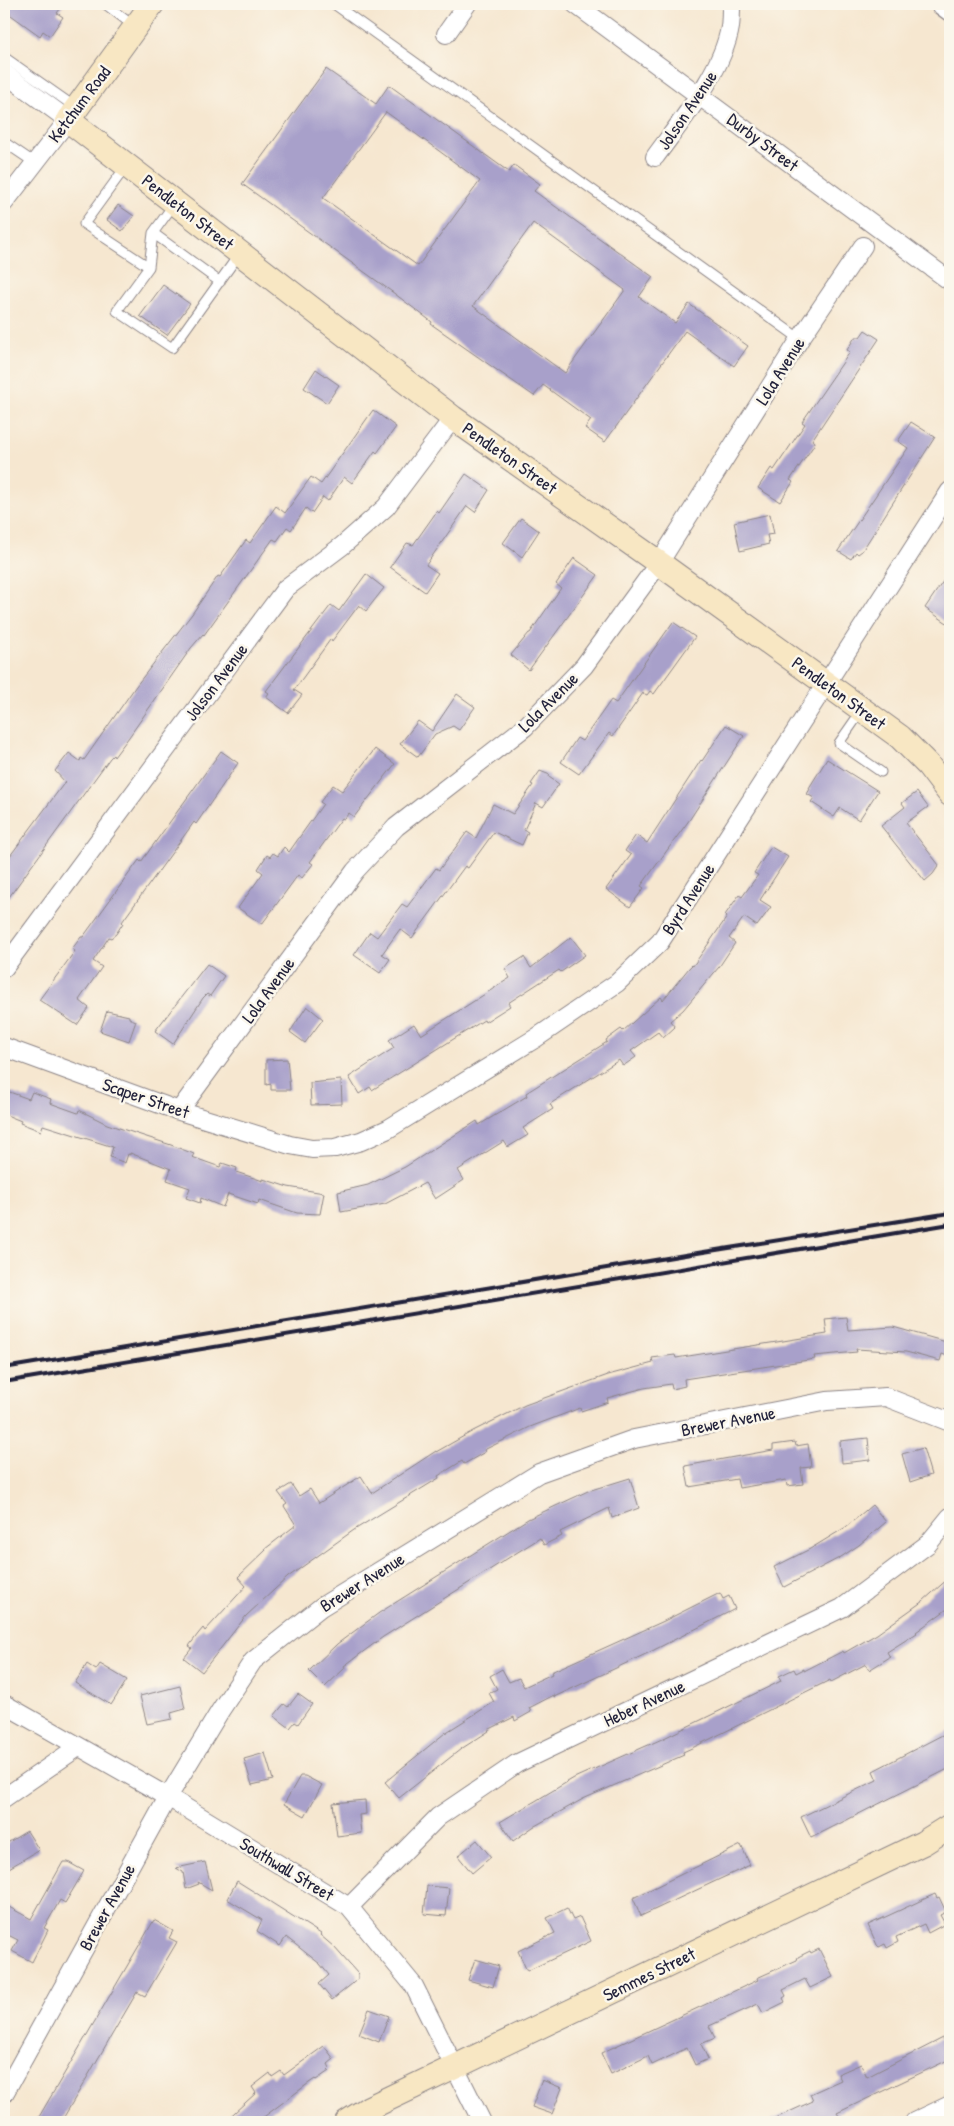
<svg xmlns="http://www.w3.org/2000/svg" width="954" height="2126" font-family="'Patrick Hand',sans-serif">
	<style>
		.building { fill: #a8a0ca; fill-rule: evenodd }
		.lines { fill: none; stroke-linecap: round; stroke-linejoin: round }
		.service-casing { stroke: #8c8486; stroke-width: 11 }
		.minor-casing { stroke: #8c8486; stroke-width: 20 }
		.tertiary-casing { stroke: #8c8486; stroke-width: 24 }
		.secondary-casing { stroke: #8c8486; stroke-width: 26 }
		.service { stroke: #fff; stroke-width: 9 }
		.minor { stroke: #fff; stroke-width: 18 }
		.tertiary { stroke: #fff; stroke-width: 21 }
		.secondary { stroke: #f8e7c3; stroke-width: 24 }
		.rail { stroke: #22223b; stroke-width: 4 }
		.labels { text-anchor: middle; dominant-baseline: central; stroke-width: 5; stroke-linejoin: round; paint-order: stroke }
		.street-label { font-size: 18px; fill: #22223b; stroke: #fbf7ec }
	</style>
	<rect width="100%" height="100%" fill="#fbf7ec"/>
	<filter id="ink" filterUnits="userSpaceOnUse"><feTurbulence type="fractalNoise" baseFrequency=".02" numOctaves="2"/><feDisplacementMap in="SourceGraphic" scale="10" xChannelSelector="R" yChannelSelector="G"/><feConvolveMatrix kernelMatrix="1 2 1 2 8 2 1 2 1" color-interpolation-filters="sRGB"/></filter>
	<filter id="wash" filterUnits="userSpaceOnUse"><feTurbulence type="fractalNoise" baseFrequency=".0096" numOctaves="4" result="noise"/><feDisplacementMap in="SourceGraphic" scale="20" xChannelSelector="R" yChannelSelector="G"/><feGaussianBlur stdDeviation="1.12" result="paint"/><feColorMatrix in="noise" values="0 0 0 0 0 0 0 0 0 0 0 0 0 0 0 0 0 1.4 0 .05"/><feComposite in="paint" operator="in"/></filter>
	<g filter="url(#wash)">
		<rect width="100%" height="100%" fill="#f6e7d0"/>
		<g id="blocks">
			<path class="building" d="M4 4H64L57 13 63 17 50 36 43 31 40 36 4 10Z
				M326 69 376 104 389 85 509 172 514 165 540 184 534 191 653 277 639 297 675 323 689 304 748 346 734 366 685 331 605 442 585 428 591 420 543 385 534 396 431 324 432 322 395 294 242 184ZM386 112 480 181 418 266 323 198ZM533 223 625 290 565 373 473 306Z
				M118 205 134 216 122 231 107 220Z
				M163 285 190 304 167 335 140 316Z
				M865 330 879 339 812 440 815 442 814 445 790 480 793 482 780 502 758 488 771 468 774 470 805 424 802 422 850 352 847 350 855 337H860Z
				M316 369 339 385 327 403 304 388Z
				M373 410 396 427 377 453 375 451 352 483 344 477 328 501 323 497 312 513 306 508 291 530 287 527 277 541 273 539 204 635 203 634 191 648 129 737 114 757 113 755 110 758 4 904V864L65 782 55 771 69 753 80 761 81 758 84 760 136 686 192 614 218 576 220 577 246 540 250 543 276 506 285 513 311 477 321 484Z
				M911 422 935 437 862 551 858 554 856 552 851 559 838 551 908 448 898 441Z
				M466 474 489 490 475 512 467 506 426 565 438 573 425 592 390 567 407 543 413 545 437 511 439 513Z
				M770 514 774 534 767 535 769 544 740 551 734 522Z
				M521 518 539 531 522 557 503 543Z
				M574 558 598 575 529 670 511 655 529 633H530L561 588 556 584Z
				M950 571V625L925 608Z
				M366 574 384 588 366 611 359 605 332 641 330 640 294 690 302 695 288 713 266 697 269 693 266 691 331 605 339 611Z
				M673 622 695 637 654 694 650 691 647 695 643 693 613 736 609 733 579 774 561 762 577 738 582 741 611 700 616 703Z
				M457 694 475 707 459 730 453 726 435 734 418 757 400 744 418 721 432 731Z
				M726 725 744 736 690 819 641 886 644 888 630 907 606 889 631 855 625 851 636 835 647 843 701 760 702 761Z
				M375 749 395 764 354 817 349 813 344 819 342 818 310 862 313 864 302 878 298 875 262 924 238 908 263 873 258 869 267 855 270 857 273 853 278 856 284 847 289 852 323 804 320 802 333 785 342 791Z
				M221 751 238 763 196 824 194 822 122 922 123 923 116 934 111 938 109 937 93 961 102 967 79 1000 89 1008 77 1025 39 1000 75 951 72 949 81 937H83L139 860 141 862Z
				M827 759 878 791 859 820 840 808 834 817 811 802 814 798 807 794 810 789 809 788Z
				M540 771 550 775 549 777 559 784 543 807 536 803 524 830 528 832 522 845 494 832 468 868 465 866 412 938 400 929 382 954 390 959 380 973 354 955 370 932 377 937 402 904 407 907 436 868 439 870 467 832 476 838 493 804 513 814 533 785 531 784Z
				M917 792 928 807 906 823 939 865 933 874 925 881 881 826 905 807 902 803Z
				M771 847 788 857 760 900 771 907 757 926 744 917 729 938 735 943 719 967 683 1010 670 1021 675 1027 663 1038 658 1032 631 1051 636 1057 623 1066 619 1060 550 1104 553 1109 523 1128 528 1135 508 1147 504 1141 458 1170 464 1180 435 1199 425 1183 385 1204 341 1212 338 1192 368 1185 405 1167 477 1121 479 1125 527 1096 526 1093 607 1042 606 1040 621 1029 623 1031 661 997 663 1000 689 968 692 965 693 966 727 917 725 915 739 895 742 897 758 875 754 873Z
				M571 937 585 955 561 972 559 970 508 1003 510 1006 485 1022 484 1020 372 1090 370 1087 359 1094 349 1077 394 1048 389 1040 414 1024 421 1035 510 978 505 969 524 957 531 968Z
				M207 964 224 976 210 996 207 994 203 998 173 1044 155 1031Z
				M307 1006 323 1019 305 1043 290 1032Z
				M107 1011 129 1016V1018L136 1021 129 1041 100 1031Z
				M287 1059 290 1090H271V1084L266 1085V1060Z
				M341 1080 342 1104 311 1105 310 1083Z
				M4 1090 29 1099 32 1092 51 1099 50 1103 78 1113 79 1110 107 1124 171 1145 194 1154 192 1157 220 1167 222 1163 237 1168 236 1172 263 1181V1179L288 1187 324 1193 320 1214 297 1213 259 1200 258 1204 228 1194 223 1207 201 1198 200 1203 186 1198 190 1188 167 1180 171 1169 130 1153V1155L128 1154 125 1163 110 1157 113 1147 43 1125 41 1131 20 1123 21 1121 4 1114Z
				M846 1317 848 1330 893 1327 950 1343V1357L942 1354 940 1361 906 1352 856 1349 857 1352 814 1356 815 1359 684 1379 685 1386 672 1389 671 1384 644 1388 607 1398 608 1402 581 1411 580 1408 530 1427 484 1450 485 1452 464 1464 462 1461 438 1476 439 1478 354 1530 288 1577 246 1616 202 1672 184 1658 192 1648 189 1646 198 1634 203 1628 205 1631 246 1586 238 1577 266 1550 265 1549 296 1525 284 1506 287 1504 278 1492 291 1484 299 1496 310 1489 319 1503 361 1476 372 1493 436 1451V1452L473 1431 525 1405 558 1393 608 1375 653 1363 652 1358 675 1355 676 1358 827 1334 825 1319Z
				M868 1438 870 1460 842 1463 840 1441Z
				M795 1442 796 1446 808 1444 811 1467 801 1468 803 1484 787 1486 786 1480 739 1488 737 1479 689 1487 685 1466 773 1450V1445Z
				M923 1448 931 1475 910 1482 902 1454Z
				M630 1478 639 1508 612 1518 609 1508 560 1532 562 1536 544 1545 540 1538 383 1637 344 1666 345 1668 325 1687 309 1671 337 1644 379 1613 528 1519 588 1491Z
				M872 1505 886 1522 859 1545 841 1557 784 1587 774 1567 810 1549 846 1527Z
				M950 1577V1607L916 1632 917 1633 887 1652 890 1657 869 1670 866 1664 831 1682 830 1680 694 1747 683 1752 684 1755 583 1799 533 1827 513 1841 500 1822 574 1778 662 1739 781 1681 779 1676 794 1669 796 1673 804 1669V1671L843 1651 844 1653 877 1634 923 1601Z
				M720 1593 723 1599 729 1596 735 1609 648 1653 554 1697V1695L529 1708 531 1712 515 1721 514 1717 488 1730 489 1731 461 1749 399 1798 385 1782 445 1733 494 1702 489 1693 497 1689 490 1676 502 1669 509 1682 519 1678 524 1687 552 1674 551 1672 664 1621Z
				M87 1664 96 1670 100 1664 127 1680 111 1705 75 1683Z
				M180 1686 185 1709 171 1713 172 1719 147 1724 140 1696Z
				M298 1694 312 1704 298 1724 295 1722 290 1728 274 1716 284 1704 288 1707Z
				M950 1731V1768L811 1838 801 1817 877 1780 873 1771Z
				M265 1753 273 1780 252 1785 244 1759Z
				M300 1776H305L322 1785 305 1816 284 1804Z
				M365 1800 366 1814 359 1815 361 1833 337 1836 333 1803Z
				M27 1831 39 1850 4 1871V1845Z
				M477 1840 491 1857 472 1873 458 1856Z
				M741 1845 750 1865 641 1916 633 1898Z
				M63 1862H68L84 1871 65 1903 60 1900 44 1928 48 1930 32 1962 12 1951 18 1940 4 1933V1917L9 1907 31 1919Z
				M205 1862 212 1890 198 1882 199 1884 186 1889 183 1872 176 1868Z
				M237 1881 321 1934 320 1935 334 1947 358 1974V1979L332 2000 319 1984 329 1975 320 1964 286 1937 280 1946 257 1931 262 1920 227 1899Z
				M427 1886 449 1888 446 1916 424 1914Z
				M935 1894 937 1898 939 1897 946 1912 940 1915 945 1924 928 1933 924 1924 896 1937 898 1942 887 1948 885 1944 879 1947 877 1945 868 1925Z
				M567 1908 573 1920 580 1917 591 1941 527 1971 518 1951 555 1933 547 1918Z
				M154 1920 173 1931 169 1938 177 1942 145 1996 137 1992 61 2122H36Z
				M819 1949 833 1977 810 1988 805 1979 783 1990 786 1996 783 1998 785 2002 763 2013 758 2004 709 2026 715 2038 701 2044 708 2059 695 2065 687 2048 652 2065 648 2056 611 2074 601 2053 758 1980 757 1978 797 1960 798 1957 810 1951 811 1953Z
				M475 1959 499 1966 493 1987 468 1980Z
				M369 2009 389 2016 379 2042 359 2034Z
				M945 2037 950 2048V2059L837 2113 839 2116 824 2122H767L813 2101 810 2094 841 2080 838 2074 861 2064 867 2077Z
				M324 2046 334 2059 328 2064 330 2068 328 2070 329 2071 316 2080 315 2079 309 2083 257 2122H224L256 2093 252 2087 270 2073 272 2077 281 2071 284 2075Z
				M542 2080 562 2088 552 2114 532 2107Z"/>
		</g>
	</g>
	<g filter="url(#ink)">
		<use href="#blocks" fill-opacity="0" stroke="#8c8486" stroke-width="1"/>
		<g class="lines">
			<g class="service-casing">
				<path id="service" d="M105 4 135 27
					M334 4 800 339
					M4 57 75 107
					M4 142 35 163
					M127 165 84 224 149 267 117 311 172 348 240 253
					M153 233 220 282
					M149 267 153 233 174 204
					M862 710 839 743 881 772"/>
			</g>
			<g class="minor-casing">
				<path id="minor" d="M575 4 950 281
					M446 34 467 4
					M4 73 68 120 4 203
					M655 157C681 121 723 71 730 27 731 19 731 11 731 4
					M4 968 286 588 342 546 386 507 453 418
					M4 1047 179 1111 290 1145 312 1149 335 1148 361 1141 388 1129 536 1038 617 983 660 942 950 491
					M179 1111 355 871 396 827 525 727 584 666 659 563 800 339 863 246
					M4 1704 168 1797 349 1907 414 1986 482 2122
					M4 1798 78 1747
					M349 1907 438 1817 516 1764 842 1608 928 1544 950 1517
					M4 2094 168 1797 220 1711 253 1661 321 1607 539 1473 634 1439 827 1401 886 1397 950 1422
					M914 2122 950 2105"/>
			</g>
			<g class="tertiary-casing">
				<path id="tertiary" d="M942 4 950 10"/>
			</g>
			<g class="secondary-casing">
				<path id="secondary" d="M152 4 68 120 453 418 659 563 900 737 928 765 950 794
					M347 2122 369 2108 923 1843 950 1826"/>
			</g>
			<use href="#service" class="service"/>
			<use href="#minor" class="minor"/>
			<use href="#tertiary" class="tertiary"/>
			<use href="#secondary" class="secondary"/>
			<path class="rail" d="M4 1368 691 1254 950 1213
				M4 1382 950 1224"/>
		</g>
	</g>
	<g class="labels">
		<g class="street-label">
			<text transform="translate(79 104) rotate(-53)">Ketchum Road</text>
			<text transform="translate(687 110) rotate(-56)">Jolson Avenue</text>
			<text transform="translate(763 142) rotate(37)">Durby Street</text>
			<text transform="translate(188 212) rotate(38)">Pendleton Street</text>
			<text transform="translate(780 371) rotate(-58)">Lola Avenue</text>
			<text transform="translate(510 458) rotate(35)">Pendleton Street</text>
			<text transform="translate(216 682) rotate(-53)">Jolson Avenue</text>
			<text transform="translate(839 693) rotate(36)">Pendleton Street</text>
			<text transform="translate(548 702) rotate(-45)">Lola Avenue</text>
			<text transform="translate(688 899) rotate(-57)">Byrd Avenue</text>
			<text transform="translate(268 990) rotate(-54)">Lola Avenue</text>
			<text transform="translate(146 1098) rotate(19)">Scaper Street</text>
			<text transform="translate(728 1421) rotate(-11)">Brewer Avenue</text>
			<text transform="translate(362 1582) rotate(-32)">Brewer Avenue</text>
			<text transform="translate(644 1703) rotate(-25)">Heber Avenue</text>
			<text transform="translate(287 1869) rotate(31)">Southwall Street</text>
			<text transform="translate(107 1907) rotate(-61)">Brewer Avenue</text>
			<text transform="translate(649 1974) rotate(-26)">Semmes Street</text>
		</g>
	</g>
	<rect width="954" height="2126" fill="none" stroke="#fbf7ec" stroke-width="20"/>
</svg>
